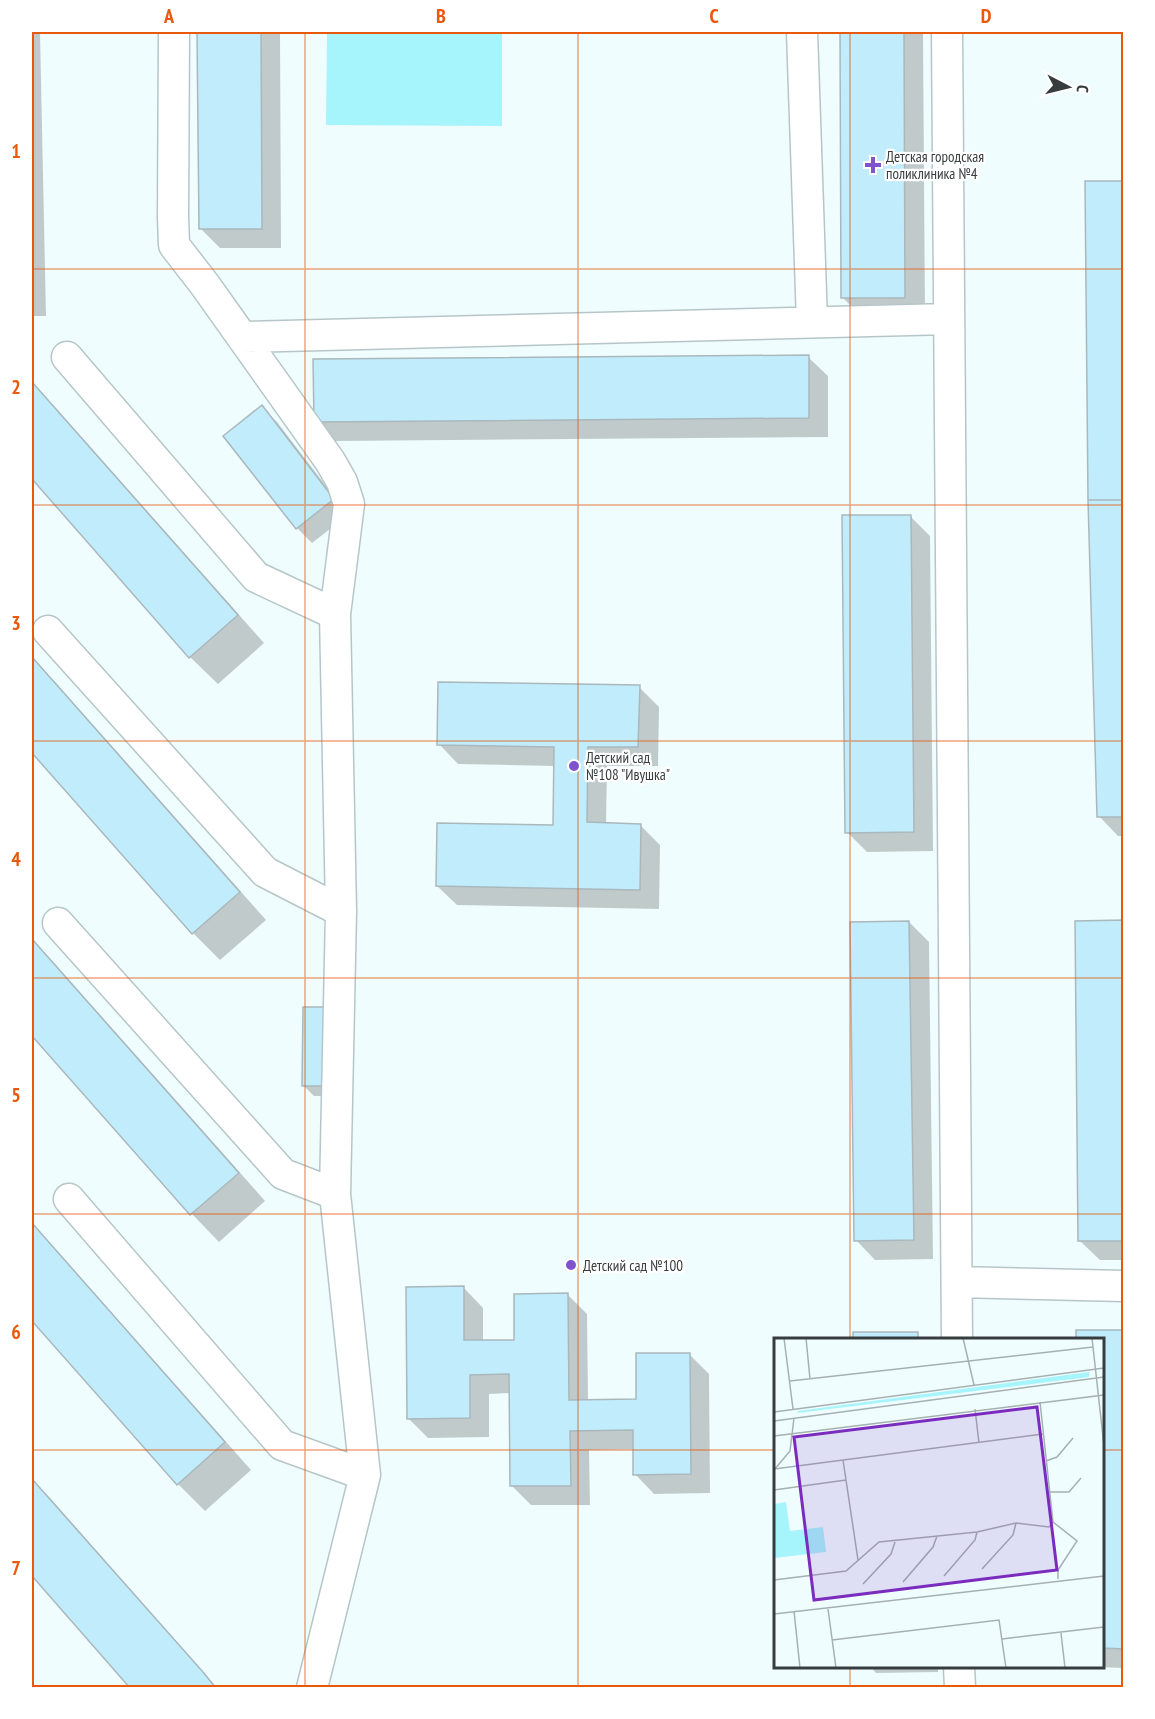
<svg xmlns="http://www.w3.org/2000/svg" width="1155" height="1719" font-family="'PT Sans Narrow',sans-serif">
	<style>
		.green { fill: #a6f4fc }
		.shadow { fill: #0003 }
		.building { fill: #c1ecfc; stroke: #a9b8bd; stroke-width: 1.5 }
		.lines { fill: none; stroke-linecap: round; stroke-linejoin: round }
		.minor-casing { stroke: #b6c6c8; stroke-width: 33 }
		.minor { stroke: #fff; stroke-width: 30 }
		.grid { fill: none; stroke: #e8590c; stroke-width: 1.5; stroke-opacity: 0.55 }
		.poi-dot { fill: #7f53cc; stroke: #fff; stroke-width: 2 }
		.labels { text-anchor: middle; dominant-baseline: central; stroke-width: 4.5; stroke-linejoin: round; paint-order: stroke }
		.poi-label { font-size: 15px; fill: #373d3e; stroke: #fff; text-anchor: start }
		.inset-road { fill: none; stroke: #a6b0b1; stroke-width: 1.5 }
		.view { fill: #7b2cbf; fill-opacity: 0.15; stroke: #7b2cbf; stroke-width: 3 }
		.inset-edge { fill: none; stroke: #373d3e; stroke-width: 3 }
		.neatline { fill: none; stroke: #e8590c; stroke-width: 2 }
		.grid-label { font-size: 20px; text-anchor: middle; font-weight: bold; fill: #e8590c }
	</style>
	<rect width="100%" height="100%" fill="#f0fdfe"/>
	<path class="green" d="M327 32H502V126L326 125Z"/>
	<path class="shadow" d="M32 32H40L46 316H32Z
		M199 32H280L281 248H220L200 228Z
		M842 32H923L925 317H862L843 298Z
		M1124 182V836H1118L1099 816Z
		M808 357 828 376V437L335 441 315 421Z
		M32 384 54 406 264 643 218 684 190 657 32 477Z
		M262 408 277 422 348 515 312 543 297 528 225 436Z
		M910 516 930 536 933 851 867 852 847 832Z
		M32 658 55 682 266 920 220 960 193 933 32 751Z
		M639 687 659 707 658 766H607L606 824 640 825 660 845 659 909 457 905 437 886 554 827 555 766 458 764 439 744Z
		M909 922 929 942 933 1259 875 1260 856 1240Z
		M1124 922V1260H1100L1080 1241Z
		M32 940 55 964 265 1201 219 1242 192 1214 32 1033Z
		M304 1008 338 1096H314L304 1086Z
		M32 1223 251 1470 205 1511 178 1484 32 1318Z
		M464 1288 483 1308V1341H515L568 1295 587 1314 588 1401H637L689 1354 709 1374 710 1493 654 1494 635 1474V1449L589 1450 590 1505H531L511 1485V1393L489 1394V1437L428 1438 408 1418Z
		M1124 1332V1668L1098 1667 1097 1666H1102V1340Z
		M32 1480 51 1499 217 1688H132L32 1574Z
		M870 1666H938V1672L876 1673Z"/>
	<path class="building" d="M197 32H261L262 229H199Z
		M840 32H904L905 298H841Z
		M1085 181H1124V500H1088Z
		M809 355V418L314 422 313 359Z
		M32 382 238 615 189 658 32 479Z
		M262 405 334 499 296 529 223 436Z
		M1088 500H1124V817H1097Z
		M842 515H911L914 832 845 833Z
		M32 657 240 892 192 934 32 753Z
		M438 682 640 685 638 747H588L587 822 641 824 640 890 436 886 437 823 553 825 554 747 437 745Z
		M1124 920V1241H1078L1075 921Z
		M909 921 914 1240 854 1241 850 922Z
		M32 939 239 1173 190 1215 32 1036Z
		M303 1007H330L329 1086H302Z
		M32 1223 225 1442 177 1485 32 1321Z
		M464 1286V1340H514V1294L568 1293 569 1400 636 1399V1353H690L691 1474 633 1475V1430L570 1431 571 1486H510L509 1374 470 1375V1418L407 1419 406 1287Z
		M1076 1330H1124V1649L1102 1648V1340H1076Z
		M853 1332H918V1340H853Z
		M32 1479 203 1672 216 1688H130L32 1576Z"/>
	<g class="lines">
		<g class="minor-casing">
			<path id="minor" d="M174 32 173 217 174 245 205 285 330 461 342 482 349 504 335 614 341 911 335 1194 365 1475 312 1688
				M802 32 812 322
				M947 32 957 1340
				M242 337 949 319
				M67 357 256 577 335 614
				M48 631 265 872 341 911
				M58 923 283 1174 335 1194
				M69 1199 282 1445 365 1475
				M957 1282 1124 1286
				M959 1666 960 1688"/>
		</g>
		<use href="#minor" class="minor"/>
	</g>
	<path class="grid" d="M305 32V1688M578 32V1688M850 32V1340M32 269H1124M32 505H1124M32 741H1124M32 978H1124M32 1214H1124M32 1450H776M1102 1450H1124M850 1666V1688"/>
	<g class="poi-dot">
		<path d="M870 156h6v6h6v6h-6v6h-6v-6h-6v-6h6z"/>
		<circle cx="574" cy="766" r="6"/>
		<circle cx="571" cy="1265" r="6"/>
	</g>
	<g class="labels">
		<g class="poi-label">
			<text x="886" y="156">Детская городская<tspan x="886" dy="17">поликлиника №4</tspan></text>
			<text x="586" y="757">Детский сад<tspan x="586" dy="17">№108 "Ивушка"</tspan></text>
			<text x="583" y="1265">Детский сад №100</text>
		</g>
	</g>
	<g transform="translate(774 1338)">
		<rect width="330" height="330" fill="#f0fdfe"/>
		<path d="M315 34V39L23 75 24 73ZM12 164 16 193 49 189 52 214 0 220V166Z" fill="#a6f4fc"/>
		<path class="inset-road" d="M10 0 19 71M32 0 36 41M189 0 200 47M318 0 330 108M16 43 319 9M266 64 279 184 303 203 284 232V241M201 71 205 105M0 74 330 30M0 83 330 39M0 98 330 57M69 122 84 222M272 123 283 119 299 100M0 131 269 96M0 132 16 113 20 80M0 152 72 142M276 154H295L307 140M208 231 239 197 242 185M170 238 201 202 203 194M0 242 72 233 105 204 203 194 242 185 275 189 279 184M129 244 159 209 163 198M89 246 117 216 121 204M54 271 62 330M20 273 26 330M0 276 330 238M287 295 291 330M228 301 330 289M58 302 225 282 232 330"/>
		<path class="view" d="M263 69 283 232 40 262 20 99Z"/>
		<rect width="330" height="330" class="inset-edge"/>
	</g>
	<rect width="1155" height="1719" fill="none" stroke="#ffffff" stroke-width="66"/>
	<g transform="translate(1068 87) rotate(97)" stroke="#ffffff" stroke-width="4.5" paint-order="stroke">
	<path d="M0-4.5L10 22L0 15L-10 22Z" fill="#373d3e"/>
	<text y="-9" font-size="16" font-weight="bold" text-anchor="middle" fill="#373d3e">С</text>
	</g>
	<rect x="33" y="33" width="1089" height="1653" class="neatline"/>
	<g class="grid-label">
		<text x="169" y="23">A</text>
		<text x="441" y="23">B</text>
		<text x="714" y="23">C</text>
		<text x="986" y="23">D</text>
		<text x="16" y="158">1</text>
		<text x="16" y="394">2</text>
		<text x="16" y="630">3</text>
		<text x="16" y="866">4</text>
		<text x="16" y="1102">5</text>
		<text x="16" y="1339">6</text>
		<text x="16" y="1575">7</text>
	</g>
</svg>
